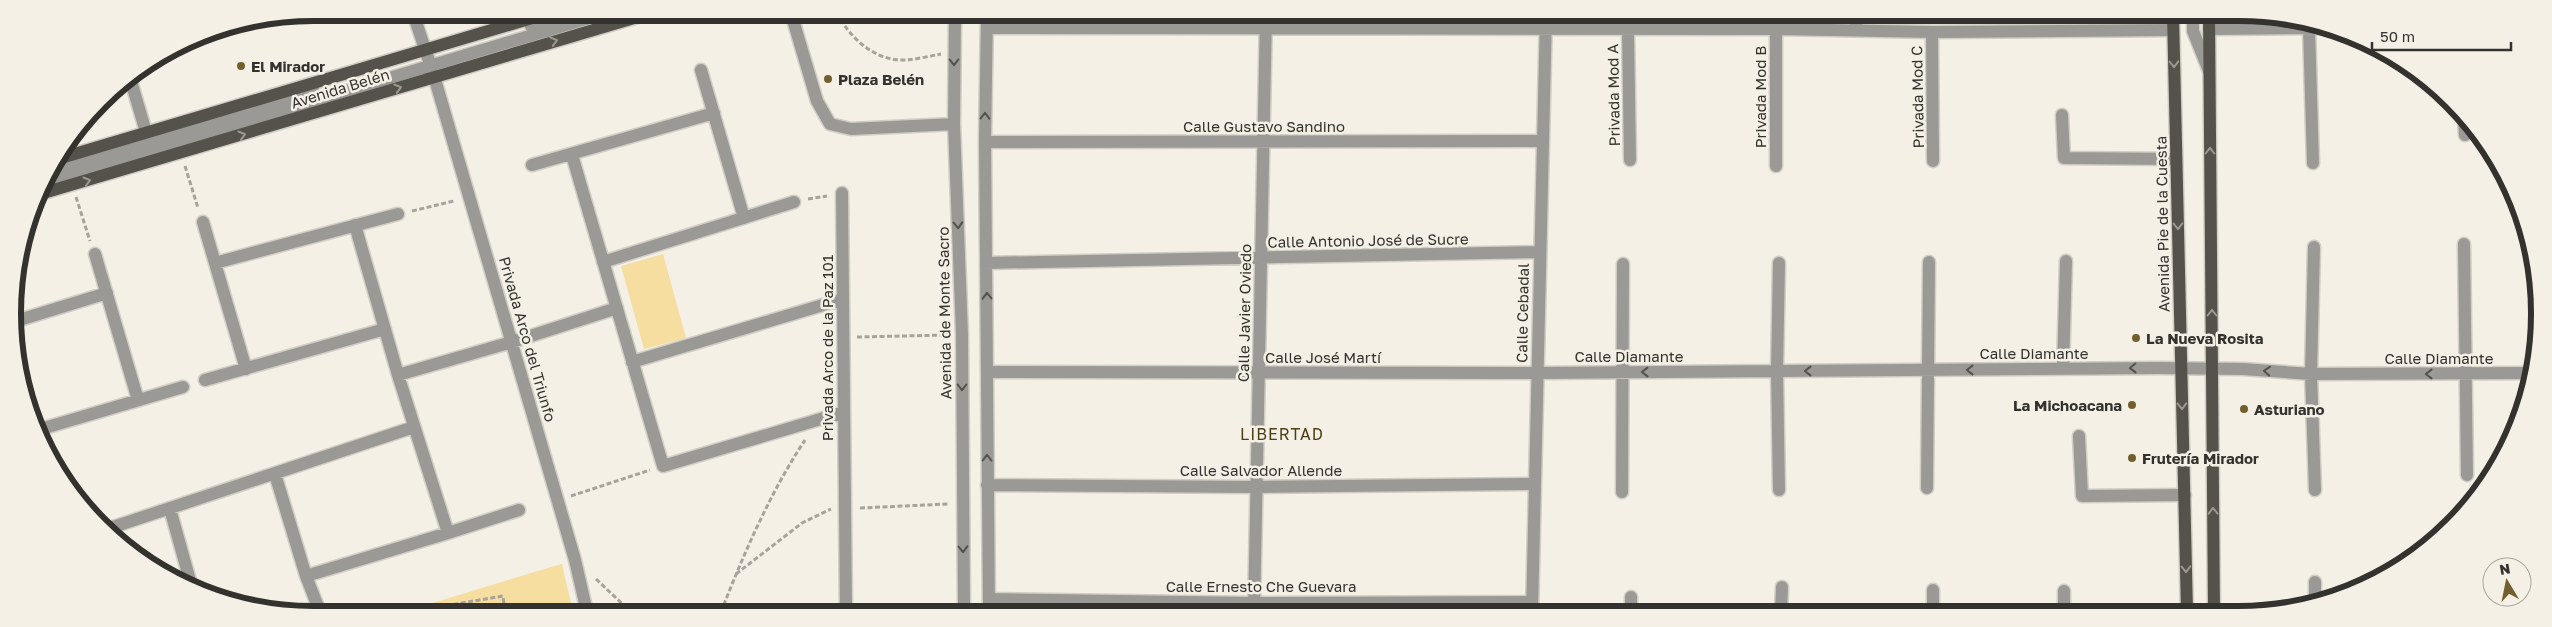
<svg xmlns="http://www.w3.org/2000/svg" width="2552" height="627" font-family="'Golos Text',sans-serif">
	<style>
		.green { fill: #f5dea0 }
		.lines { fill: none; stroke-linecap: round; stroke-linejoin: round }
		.minor-casing { stroke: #d1cec5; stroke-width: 15 }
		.major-casing { stroke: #d1cec5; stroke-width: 15 }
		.path { stroke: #a6a39b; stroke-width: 3; stroke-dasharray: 5 2.5; stroke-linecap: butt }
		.minor { stroke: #9b9995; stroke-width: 12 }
		.major { stroke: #55524b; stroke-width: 12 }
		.oneway { stroke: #9d9991 }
		.oneway2 { stroke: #53514d }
		.poi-dot { fill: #71602e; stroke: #f4f0e6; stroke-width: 2 }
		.labels { text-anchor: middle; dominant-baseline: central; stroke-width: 5; stroke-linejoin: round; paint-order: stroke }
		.poi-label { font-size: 15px; font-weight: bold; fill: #34322e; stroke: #f4f0e6; text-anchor: start }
		.street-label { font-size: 15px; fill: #34322e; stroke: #f4f0e6 }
		.neighbourhood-label { font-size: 16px; letter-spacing: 1px; fill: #4c3f16; stroke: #f4f0e6 }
		.rim { fill: none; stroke: #34322e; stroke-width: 6 }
	</style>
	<rect width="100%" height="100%" fill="#f4f0e6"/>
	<path class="green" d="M663 254 686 338 644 349 621 266Z
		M562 564 573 612H403L561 564Z"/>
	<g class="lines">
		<g class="minor-casing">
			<path id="minor" d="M413 13 434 76 575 560 587 612
				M791 13 817 101 830 124 851 129 954 124
				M955 13 954 124 962 335 964 612
				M987 13 985 142 989 612
				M2193 15V31L2209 71
				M531 26 574 13
				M987 28 1776 29 1932 32 2173 30
				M1628 29 1630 160
				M2209 29 2317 28
				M2309 29 2313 163
				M1856 30V15
				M1932 32 1933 161
				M701 70 744 218
				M130 78 146 132
				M2062 115 2064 158 2176 159
				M2464 119 2465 135
				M985 142 1543 141
				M572 155 663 466 844 412
				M532 165 714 113
				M1776 166V29
				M52 170 314 92
				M43 182 606 13
				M842 193 846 612
				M203 222 246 369
				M2464 244 2467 475
				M2314 247 2311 374 2315 490
				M95 254 138 400
				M603 262 794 202
				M215 263 398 214
				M986 263 1540 252
				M1779 263 1777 371 1779 490
				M16 321 107 293
				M632 362 843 299
				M2063 369 2066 261
				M988 372 1537 373 2158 368 2243 369 2311 374 2531 373
				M398 375 512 342 617 308
				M205 380 385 329
				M41 429 183 387
				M2079 436 2082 496 2185 495
				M275 474 306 576 320 612
				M987 485 1257 487 1535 484
				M1927 488 1929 262
				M1622 492 1623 264
				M170 509 191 584
				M110 528 414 427
				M448 533 519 510
				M306 576 448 533 398 375 355 225
				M2064 591V612
				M989 599 1254 603 1532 602
				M2315 601V582
				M831 612 846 608
				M1254 612 1266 14
				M1532 612 1546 14
				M1631 612V597
				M1781 612 1782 587
				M1933 612V590"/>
		</g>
		<g class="major-casing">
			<path id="major" d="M2173 15 2187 612
				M2209 15 2214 612
				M61 158 549 13
				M40 194 651 13"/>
		</g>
		<path class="path" d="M837 13C850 38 875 62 907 60 918 59 930 56 941 54
			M185 166 198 208
			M76 197 90 241
			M808 199 827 196
			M412 211 454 201
			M857 337 948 335
			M571 496 650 470
			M860 508 948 504
			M736 574 802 523 831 509
			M596 579 631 612
			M449 604 450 612
			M409 612 503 596 505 612
			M721 612C744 553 770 493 805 440"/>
		<use href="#minor" class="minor"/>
		<use href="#major" class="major"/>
	</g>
	<defs><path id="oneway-chevron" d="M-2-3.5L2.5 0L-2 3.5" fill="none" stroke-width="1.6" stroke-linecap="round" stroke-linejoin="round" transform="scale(1.25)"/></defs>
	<g class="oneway">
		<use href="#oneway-chevron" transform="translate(554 41) rotate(-16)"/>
		<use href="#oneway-chevron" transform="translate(2174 64) rotate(89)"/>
		<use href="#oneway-chevron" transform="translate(398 88) rotate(-17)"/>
		<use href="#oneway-chevron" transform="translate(242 135) rotate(-17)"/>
		<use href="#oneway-chevron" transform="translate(2210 151) rotate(-90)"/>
		<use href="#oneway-chevron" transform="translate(87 181) rotate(-16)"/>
		<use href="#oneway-chevron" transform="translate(2178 226) rotate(89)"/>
		<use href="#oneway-chevron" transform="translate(2212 313) rotate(-90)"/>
		<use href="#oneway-chevron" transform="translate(2182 406) rotate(89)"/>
		<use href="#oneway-chevron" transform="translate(2213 511) rotate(-91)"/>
		<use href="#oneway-chevron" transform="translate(2186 569) rotate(89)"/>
	</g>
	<g class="oneway2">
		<use href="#oneway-chevron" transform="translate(954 62) rotate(90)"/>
		<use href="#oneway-chevron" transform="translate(985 116) rotate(-89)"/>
		<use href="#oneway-chevron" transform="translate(958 225) rotate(88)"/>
		<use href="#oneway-chevron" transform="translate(987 296) rotate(-91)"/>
		<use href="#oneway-chevron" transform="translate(2133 368) rotate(179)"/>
		<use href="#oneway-chevron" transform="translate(1970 370) rotate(180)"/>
		<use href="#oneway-chevron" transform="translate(1808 371) rotate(180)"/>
		<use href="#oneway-chevron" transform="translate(2267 371) rotate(-175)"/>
		<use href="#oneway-chevron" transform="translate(1645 372) rotate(180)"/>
		<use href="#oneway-chevron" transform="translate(2429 374) rotate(180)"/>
		<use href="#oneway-chevron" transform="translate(962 387) rotate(90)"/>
		<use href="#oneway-chevron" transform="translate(987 458) rotate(-90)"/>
		<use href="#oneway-chevron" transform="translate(963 549) rotate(89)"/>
	</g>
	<g class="poi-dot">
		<circle cx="241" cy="66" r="5"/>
		<circle cx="828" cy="79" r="5"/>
		<circle cx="2136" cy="338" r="5"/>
		<circle cx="2132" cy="405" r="5"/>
		<circle cx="2244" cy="409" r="5"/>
		<circle cx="2132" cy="458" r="5"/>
	</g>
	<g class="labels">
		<g class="poi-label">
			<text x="251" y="66">El Mirador</text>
			<text x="838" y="79">Plaza Belén</text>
			<text x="2146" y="338">La Nueva Rosita</text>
			<text x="2122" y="405" text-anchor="end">La Michoacana</text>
			<text x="2254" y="409">Asturiano</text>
			<text x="2142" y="458">Frutería Mirador</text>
		</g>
		<g class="street-label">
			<text transform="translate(340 88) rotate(-17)">Avenida Belén</text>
			<text transform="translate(1613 95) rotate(-91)">Privada Mod A</text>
			<text transform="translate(1760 97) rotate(-90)">Privada Mod B</text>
			<text transform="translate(1917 97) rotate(-91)">Privada Mod C</text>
			<text x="1264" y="126">Calle Gustavo Sandino</text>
			<text transform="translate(2162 224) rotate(-91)">Avenida Pie de la Cuesta</text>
			<text transform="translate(1368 240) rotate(-1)">Calle Antonio José de Sucre</text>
			<text transform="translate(944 313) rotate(-91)">Avenida de Monte Sacro</text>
			<text transform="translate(1244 313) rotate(-89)">Calle Javier Oviedo</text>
			<text transform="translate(1522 313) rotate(-89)">Calle Cebadal</text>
			<text transform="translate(528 339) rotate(74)">Privada Arco del Triunfo</text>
			<text transform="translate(827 348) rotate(-90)">Privada Arco de la Paz 101</text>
			<text x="2034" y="353">Calle Diamante</text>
			<text x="1629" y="356">Calle Diamante</text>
			<text x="1323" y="357">Calle José Martí</text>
			<text x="2439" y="358">Calle Diamante</text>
			<text x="1261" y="470">Calle Salvador Allende</text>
			<text x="1261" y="586">Calle Ernesto Che Guevara</text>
		</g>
		<g class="neighbourhood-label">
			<text x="1282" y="434">LIBERTAD</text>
		</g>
	</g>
	<path d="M0 0H2552V627H0ZM313 21H2239A292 292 0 0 1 2531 313V314A292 292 0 0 1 2239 606H313A292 292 0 0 1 21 314V313A292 292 0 0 1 313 21Z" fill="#f4f0e6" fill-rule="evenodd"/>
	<path class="rim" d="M313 21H2239A292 292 0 0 1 2531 313V314A292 292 0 0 1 2239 606H313A292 292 0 0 1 21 314V313A292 292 0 0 1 313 21Z"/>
	<g transform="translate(2507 582) rotate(350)"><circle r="24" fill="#f4f0e6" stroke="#a7a49c"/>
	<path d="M0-4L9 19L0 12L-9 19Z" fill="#71602e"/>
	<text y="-8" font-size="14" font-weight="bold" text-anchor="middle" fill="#34322e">N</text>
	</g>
	<path d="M2372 42v8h139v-8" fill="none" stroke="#34322e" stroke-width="2.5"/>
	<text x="2380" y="42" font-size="15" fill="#34322e" stroke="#f4f0e6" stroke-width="4" paint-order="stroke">50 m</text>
</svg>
